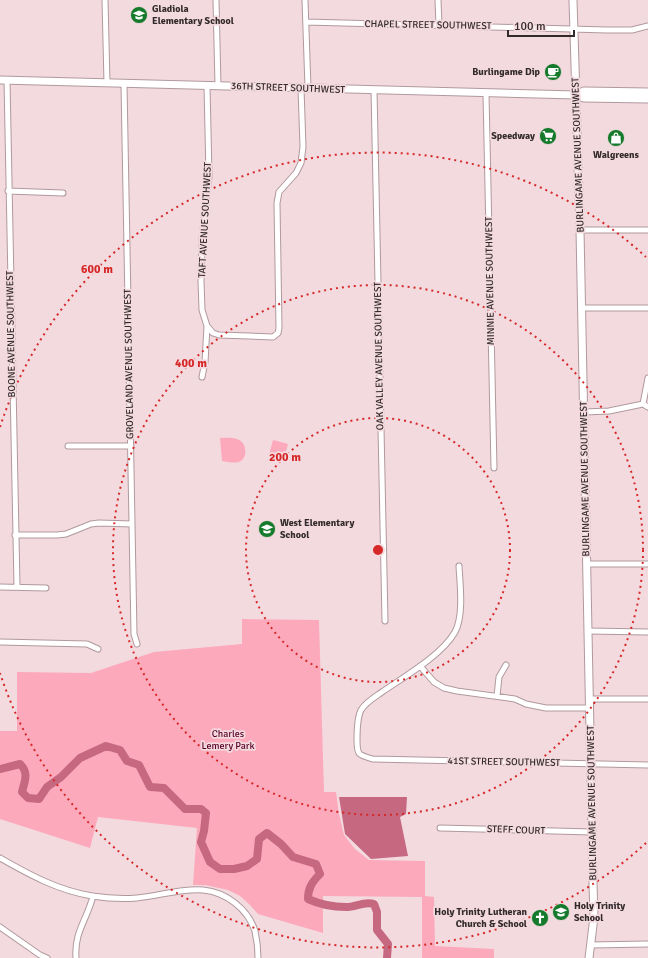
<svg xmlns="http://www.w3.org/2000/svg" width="648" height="958" font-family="Signika,sans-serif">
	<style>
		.park { fill: #fca9bc }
		.water { fill: #c56880 }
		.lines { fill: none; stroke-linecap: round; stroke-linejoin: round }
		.river { stroke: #c56880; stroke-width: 8 }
		.street-casing { stroke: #b0999e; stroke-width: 7 }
		.secondary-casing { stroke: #b0999e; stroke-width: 9 }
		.street { stroke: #fff; stroke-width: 5 }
		.secondary { stroke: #fff; stroke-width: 7 }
		.ring { fill: none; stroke: #d62828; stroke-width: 2; stroke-dasharray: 2 4 }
		.labels { text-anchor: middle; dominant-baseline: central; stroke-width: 3.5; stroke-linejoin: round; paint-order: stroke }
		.poi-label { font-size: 10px; font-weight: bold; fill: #32292b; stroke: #f3dadf; text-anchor: start }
		.street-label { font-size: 10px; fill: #32292b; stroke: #f3dadf }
		.park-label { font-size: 10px; fill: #590026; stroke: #f3dadf }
		.centre { fill: #d62828; stroke: #f3dadf; stroke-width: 2 }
		.ring-label { font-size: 12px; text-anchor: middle; font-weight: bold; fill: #d62828; stroke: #f3dadf; stroke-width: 3.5; stroke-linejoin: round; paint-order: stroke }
	</style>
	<rect width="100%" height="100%" fill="#f3dadf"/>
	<path class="park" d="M220 438C226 438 234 437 239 440 246 443 248 456 241 461 236 464 228 462 222 461Z
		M273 440 288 444 284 459 269 455Z
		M242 619 319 620 324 792H336L339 814 344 835 355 849 369 860 425 861V896L434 897 435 946 494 949V958H422V897L323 896V933L258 914 249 904 240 896 228 890 205 885H193L197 828 98 817 90 848 0 819V731H17V672L91 673 154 652 242 644Z"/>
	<path class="water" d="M339 797H407L406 814 400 817 408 856 371 859 345 834Z"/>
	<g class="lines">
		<path class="river" d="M0 769 20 764C29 773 25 780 22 792L28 798 39 799 47 787 61 777 80 758 106 746 120 750 127 761 139 765 150 787 164 788 185 809H201L206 813 204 831 201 842 210 862 220 869H234L247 866 257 859 259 839 267 833 281 844 293 857 316 864 320 874C312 882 308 888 308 899 319 904 333 907 346 907 356 907 364 901 374 904L377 912V930L388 944 387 958"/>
		<g class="street-casing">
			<path id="street" d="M105 0 107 83
				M216 0 218 86
				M305 0 308 88
				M438 0 439 26
				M306 22 607 30H632L648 26
				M7 80 17 587
				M124 84 134 634 137 644
				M374 90 385 621
				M486 94 494 468
				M8 191 63 193
				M580 230H648
				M582 308H648
				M207 326 213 333 219 335 273 337 278 333 279 328 277 203 279 192 296 173 301 163 303 147 301 88
				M202 377 205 362 207 326 202 310 201 281 202 239 209 176 207 86
				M643 404 648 378
				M584 412 609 411 643 404 648 407
				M68 446H131
				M15 535H57L66 534 91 524 99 523 132 524
				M587 564H648
				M459 566C460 585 464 615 455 632 442 655 404 677 382 692 375 697 366 702 361 710 357 718 357 731 357 740 357 755 358 755 373 759L648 765
				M0 587 46 588
				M588 631 648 632
				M0 642 87 644 98 649
				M420 666 434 682 444 688 457 691 515 699 526 704 546 708H590
				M497 696 499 677 506 665
				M590 699H648
				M440 828 592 832
				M0 858C30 875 57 890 92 896 105 898 124 899 137 898 158 896 183 888 203 890 226 892 248 909 255 931 257 940 258 949 258 958
				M0 927 40 955 47 958
				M591 945 648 944
				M76 958C74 932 87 920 93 896"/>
		</g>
		<g class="secondary-casing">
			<path id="secondary" d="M573 0 580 230 593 883 594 917 589 958
				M0 80 576 95 584 98 648 99
				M576 95 584 91 648 92"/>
		</g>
		<use href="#street" class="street"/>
		<use href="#secondary" class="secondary"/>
	</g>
	<g class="ring">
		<circle cx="378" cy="550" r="132"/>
		<circle cx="378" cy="550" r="265"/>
		<path d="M646 843A397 397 0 0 1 0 673M0 427A397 397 0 0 1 646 257"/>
	</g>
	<defs>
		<g id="school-disc" transform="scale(0.9)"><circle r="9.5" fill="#167a2c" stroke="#f3dadf"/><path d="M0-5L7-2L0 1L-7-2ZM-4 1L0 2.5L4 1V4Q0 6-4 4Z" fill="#fff"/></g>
		<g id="cafe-disc" transform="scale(0.9)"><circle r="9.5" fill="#167a2c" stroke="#f3dadf"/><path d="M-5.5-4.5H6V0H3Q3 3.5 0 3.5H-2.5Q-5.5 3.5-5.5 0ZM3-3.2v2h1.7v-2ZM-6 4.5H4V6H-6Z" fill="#fff"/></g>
		<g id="supermarket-disc" transform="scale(0.9)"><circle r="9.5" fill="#167a2c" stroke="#f3dadf"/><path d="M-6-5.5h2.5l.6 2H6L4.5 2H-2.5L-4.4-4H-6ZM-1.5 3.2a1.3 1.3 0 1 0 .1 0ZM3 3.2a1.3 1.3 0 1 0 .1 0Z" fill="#fff"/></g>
		<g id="shop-disc" transform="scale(0.9)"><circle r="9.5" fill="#167a2c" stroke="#f3dadf"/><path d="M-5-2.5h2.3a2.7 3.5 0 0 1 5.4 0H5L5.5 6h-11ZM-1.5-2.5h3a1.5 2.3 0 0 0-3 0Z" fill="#fff"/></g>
		<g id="church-disc" transform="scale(0.9)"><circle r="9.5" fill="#167a2c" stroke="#f3dadf"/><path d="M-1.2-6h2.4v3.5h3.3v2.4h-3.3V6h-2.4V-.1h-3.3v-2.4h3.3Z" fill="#fff"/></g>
	</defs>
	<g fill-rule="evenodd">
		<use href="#school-disc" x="139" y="15"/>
		<use href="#cafe-disc" x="553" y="72"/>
		<use href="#supermarket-disc" x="548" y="136"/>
		<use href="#shop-disc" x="616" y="138"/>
		<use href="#school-disc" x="267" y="529"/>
		<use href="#school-disc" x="561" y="912"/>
		<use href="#church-disc" x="540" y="918"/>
	</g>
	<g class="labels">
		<g class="poi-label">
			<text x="152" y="9">Gladiola<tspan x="152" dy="12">Elementary School</tspan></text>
			<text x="540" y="72" text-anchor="end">Burlingame Dip</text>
			<text x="535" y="136" text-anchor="end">Speedway</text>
			<text x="616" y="155" text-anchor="middle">Walgreens</text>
			<text x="280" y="523">West Elementary<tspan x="280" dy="12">School</tspan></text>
			<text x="574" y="906">Holy Trinity<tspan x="574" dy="12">School</tspan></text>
			<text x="527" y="912" text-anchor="end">Holy Trinity Lutheran<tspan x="527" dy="12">Church &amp; School</tspan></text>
		</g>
		<g class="street-label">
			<text transform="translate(428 25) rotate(1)">CHAPEL STREET SOUTHWEST</text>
			<text transform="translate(288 88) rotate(2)">36TH STREET SOUTHWEST</text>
			<text transform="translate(578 155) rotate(-92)">BURLINGAME AVENUE SOUTHWEST</text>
			<text transform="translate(205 220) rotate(-87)">TAFT AVENUE SOUTHWEST</text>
			<text transform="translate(490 281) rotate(-91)">MINNIE AVENUE SOUTHWEST</text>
			<text transform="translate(11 334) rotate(-91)">BOONE AVENUE SOUTHWEST</text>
			<text transform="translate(379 356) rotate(-91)">OAK VALLEY AVENUE SOUTHWEST</text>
			<text transform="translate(129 364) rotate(-91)">GROVELAND AVENUE SOUTHWEST</text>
			<text transform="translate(585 479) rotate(-91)">BURLINGAME AVENUE SOUTHWEST</text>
			<text transform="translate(504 762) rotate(1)">41ST STREET SOUTHWEST</text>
			<text transform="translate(592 803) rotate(-91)">BURLINGAME AVENUE SOUTHWEST</text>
			<text transform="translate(516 830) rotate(2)">STEFF COURT</text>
		</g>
		<g class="park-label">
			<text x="228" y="734">Charles<tspan x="228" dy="12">Lemery Park</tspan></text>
		</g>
	</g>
	<circle cx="378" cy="550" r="6" class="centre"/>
	<g class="ring-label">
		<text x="97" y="273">600 m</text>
		<text x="191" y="367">400 m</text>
		<text x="285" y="461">200 m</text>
	</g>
	<path d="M508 30v6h66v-6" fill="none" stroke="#32292b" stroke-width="2"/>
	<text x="514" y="30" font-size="12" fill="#32292b" stroke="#f3dadf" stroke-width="3" paint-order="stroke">100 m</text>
</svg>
